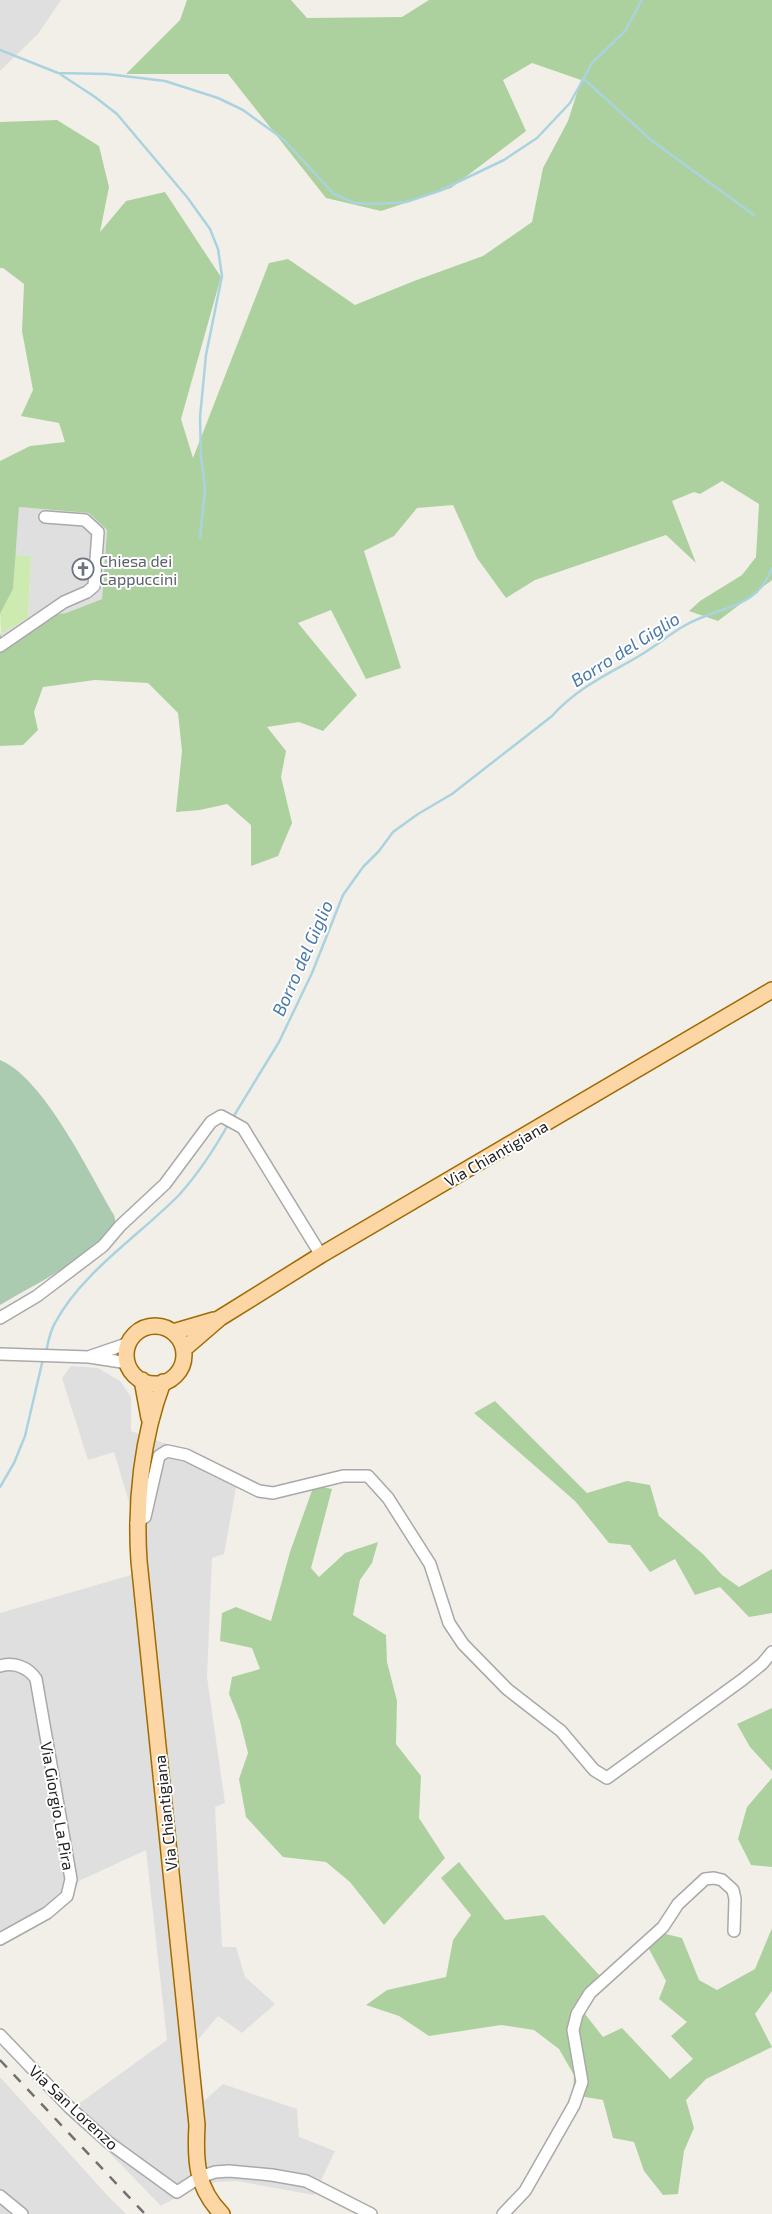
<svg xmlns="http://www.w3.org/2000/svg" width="772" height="2214" font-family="'Exo 2',sans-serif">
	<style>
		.residential { fill: #e0dfdf }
		.grass { fill: #cdebb0 }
		.forest { fill: #add19e }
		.cemetery { fill: #aacbaf }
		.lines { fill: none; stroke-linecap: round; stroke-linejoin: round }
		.stream { stroke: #aad3df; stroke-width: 2.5 }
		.minor-casing { stroke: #a9a9a9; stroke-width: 14 }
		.major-casing { stroke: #a06b00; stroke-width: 18 }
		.minor { stroke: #fff; stroke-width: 11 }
		.major { stroke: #fcd6a4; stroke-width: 15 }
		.rail { stroke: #707070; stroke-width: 2.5; stroke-dasharray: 10 10; stroke-linecap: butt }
		.labels { text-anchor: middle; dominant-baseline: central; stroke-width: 4; stroke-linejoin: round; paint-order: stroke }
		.worship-label { font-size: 16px; fill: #5b616d; stroke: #fff; text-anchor: start }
		.street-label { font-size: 16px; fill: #222; stroke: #fff }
		.water-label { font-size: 18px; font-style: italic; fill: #4a7aab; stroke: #fff }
	</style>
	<rect width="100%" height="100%" fill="#f2efe9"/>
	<path class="residential" d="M0 0H61L38 34 0 71Z
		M19 507 89 513 107 530 102 599 66 613 47 616 5 647 1 634 28 618 31 556 15 555Z
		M71 1366 98 1368 120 1381 131 1397V1431L196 1455 238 1476 224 1554 212 1558 207 1677 225 1803 215 1807 222 1947H236L245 1977 275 2004 242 2033 218 2016 197 2041 204 2101 223 2084 297 2109 299 2137 335 2151 314 2195 236 2181 216 2182 182 2194 161 2206 69 2111 167 2040 146 1850 79 1881 68 1904 0 1945V1613L131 1575 132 1512 114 1452 88 1460 62 1378Z
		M0 2077 107 2195 126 2214H0Z"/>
	<path class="grass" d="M15 555 31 556 28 618 1 634 0 614 13 589Z"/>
	<path class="forest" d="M187 0H291L307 18 402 17 429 0H772V580L718 621 689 611 700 601 742 575 756 557 759 504 722 481 700 494 694 492 672 501 696 563 666 535 535 580 506 598 477 558 453 505 417 508 394 536 364 551 401 668 366 679 331 610 298 623 357 695 323 731 299 722 267 727 286 751 281 777 292 823 278 856 251 866V825L227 804 200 810 176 812 182 751 178 713 148 683 95 680 43 687 34 712 38 730 23 745 0 746V633L5 646 47 616 66 613 102 599 107 530 89 513 19 507 13 589 0 614V461L30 446 65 442 59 423 21 416 33 390 22 331 24 284 3 268H0V122L57 120 99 146 109 187 100 232 126 201 165 192 221 277 181 419 193 458 269 263 288 259 355 305 414 281 483 256 532 222 543 168 568 121 581 80 532 63 503 80 526 131 451 188 381 211 326 198 228 74H126L180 20Z
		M495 1401 587 1493 627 1481 650 1485 659 1516 704 1555 722 1575 739 1587 772 1569V1613L749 1617 720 1587 695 1595 675 1559 650 1572 630 1545 609 1543 575 1501 474 1413Z
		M314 1485 332 1489 311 1568 319 1577 345 1553 378 1542 372 1563 360 1580 353 1615 386 1635 387 1662 397 1701 396 1744 421 1776 419 1818 445 1858 384 1925 350 1882 326 1862 283 1857 246 1817 239 1779 248 1753 240 1721 229 1694 232 1677 260 1669 252 1648 220 1641 222 1613 236 1607 271 1621 290 1552Z
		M772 1708V1771L750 1747 737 1724Z
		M772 1778V1867L751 1865 738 1839 747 1807Z
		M459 1862 505 1920 544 1915 601 1977 585 2014 603 2037 622 2028 670 2079 693 2059 671 2036 687 2022 659 1999 666 1981 648 1947 662 1933 682 1938 699 1980 717 1990 755 1969 772 1928V1991L755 2014 772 2047 706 2079 686 2100 694 2128 684 2151 678 2194 663 2195 644 2171 634 2142 613 2138 603 2100 573 2095 574 2075 559 2049 534 2030 501 2025 429 2036 399 2016 366 2005 387 1990 446 1977 453 1940 471 1915 441 1878Z"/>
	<path class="cemetery" d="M0 1060C44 1078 89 1173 114 1215L116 1224C90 1258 37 1283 0 1305Z"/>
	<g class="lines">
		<path class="stream" d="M0 50 58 73 107 74 165 81 218 98 243 110 283 139 334 194 355 203 376 204 406 202 439 191 504 160 537 138 570 103 592 63 625 31 642 0
			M60 74 95 97 117 114 187 197 210 229 218 249 222 276 206 355 200 417 201 456 205 489 200 538
			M584 79 651 140 754 215
			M232 1119 279 1042 312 973 343 895 363 867 379 851 393 832 418 814 452 794 552 716C578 687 607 675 639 656 655 647 668 635 684 626 716 606 757 611 772 568
			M46 1352C48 1342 50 1331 55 1323 81 1273 140 1235 179 1195 198 1174 215 1148 229 1123
			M0 1487 14 1463 25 1436 43 1359"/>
		<g class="minor-casing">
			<path id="minor" d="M0 646 64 602 87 592 94 586 98 532 85 520 45 517
				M0 1318 37 1296 103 1246 120 1226 165 1184 211 1122 221 1116 243 1128 321 1255
				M0 1354 89 1357 128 1363
				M91 1356 129 1343
				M136 1523 145 1517 159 1456 167 1451 186 1455 259 1491 273 1493 343 1476H368L388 1498 430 1564 449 1623 463 1644 507 1689 561 1731 594 1770 607 1778 742 1680 762 1664 772 1652
				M0 1666C14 1662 28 1667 36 1679L71 1879 67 1896 47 1913 0 1939
				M0 2035 69 2107 108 2142 177 2192 200 2177 215 2172 229 2171 272 2175 306 2181 371 2214
				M0 2196 22 2214
				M503 2214 525 2191 574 2105 582 2082 573 2030 577 2014 590 1993 663 1927 678 1904 705 1879 714 1878 722 1880 733 1890 735 1899 734 1931"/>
		</g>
		<g class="major-casing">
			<path id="major" d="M126 1355a29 29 0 1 1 58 0a29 29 0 1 1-58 0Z
				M173 1332 214 1320
				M184 1349 220 1318 321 1255 772 990
				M142 1380 149 1418
				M163 1382C142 1437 135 1502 139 1561L197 2125C195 2160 196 2188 222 2214"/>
		</g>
		<use href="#minor" class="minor"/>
		<use href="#major" class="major"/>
		<path class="rail" d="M0 2060 145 2214"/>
	</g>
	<defs>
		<g id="church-ring" transform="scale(1.125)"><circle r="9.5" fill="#fff" stroke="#6b7280" stroke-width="1.5"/><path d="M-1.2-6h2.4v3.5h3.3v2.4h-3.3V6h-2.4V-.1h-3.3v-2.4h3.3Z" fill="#6b7280"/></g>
	</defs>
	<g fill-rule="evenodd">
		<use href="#church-ring" x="83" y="569"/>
	</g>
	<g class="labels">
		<g class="worship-label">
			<text x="99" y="560">Chiesa dei<tspan x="99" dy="18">Cappuccini</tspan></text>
		</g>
		<g class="street-label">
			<text transform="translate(496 1153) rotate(-30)">Via Chiantigiana</text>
			<text transform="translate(58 1806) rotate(80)">Via Giorgio La Pira</text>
			<text transform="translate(165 1813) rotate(-96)">Via Chiantigiana</text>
			<text transform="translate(74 2107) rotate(43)">Via San Lorenzo</text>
		</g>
		<g class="water-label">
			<text transform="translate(625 649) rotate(-32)">Borro del Giglio</text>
			<text transform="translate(302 958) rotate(-66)">Borro del Giglio</text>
		</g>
	</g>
</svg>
